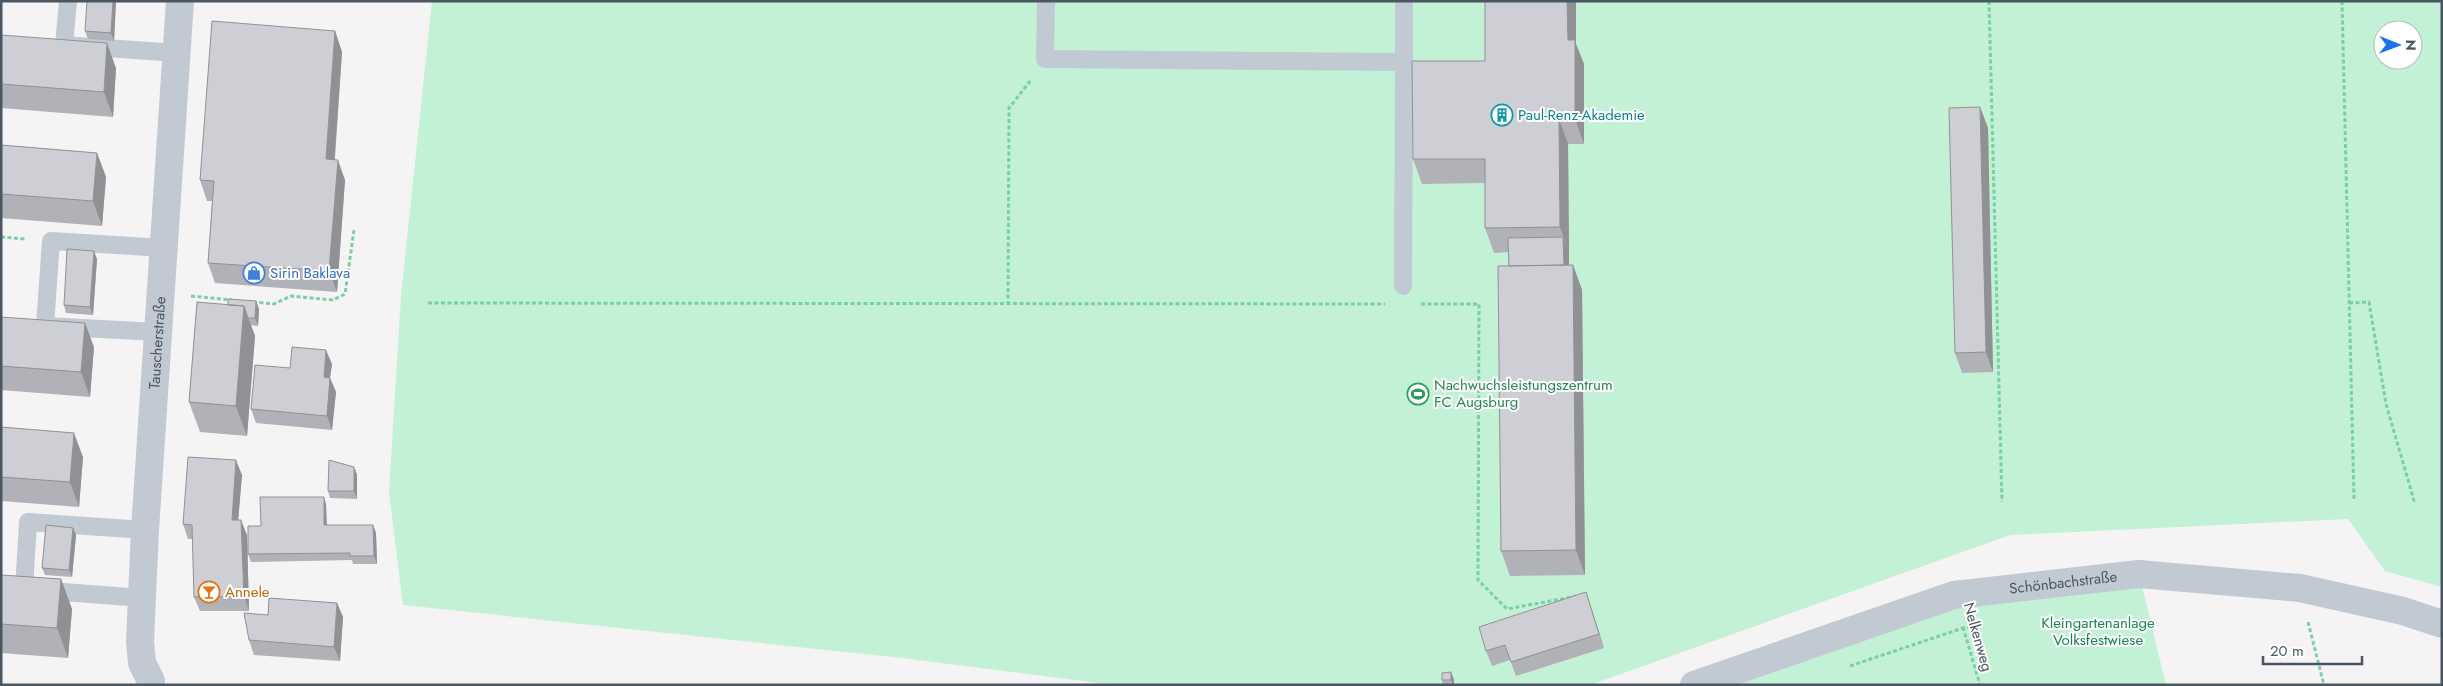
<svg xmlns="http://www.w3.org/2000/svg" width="2443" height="686" font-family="Jost,sans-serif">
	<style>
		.green { fill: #c3f1d5; fill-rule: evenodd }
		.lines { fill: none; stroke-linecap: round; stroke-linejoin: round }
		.path { stroke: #7ad0a6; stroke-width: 3; stroke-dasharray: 4 2.5; stroke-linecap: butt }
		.service { stroke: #c1cad2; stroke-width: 18 }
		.minor { stroke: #c1cad2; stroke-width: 28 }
		.wall { fill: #b0b2b7 }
		.shaded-wall { fill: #909195 }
		.building { fill: #cdcfd5; stroke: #909195 }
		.labels { text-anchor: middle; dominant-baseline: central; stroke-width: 4; stroke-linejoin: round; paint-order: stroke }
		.culture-label { font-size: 15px; fill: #0d838f; stroke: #fff; text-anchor: start }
		.shop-label { font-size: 15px; fill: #366cbe; stroke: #fff; text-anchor: start }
		.street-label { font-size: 15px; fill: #4a5661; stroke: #fff }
		.leisure-label { font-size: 15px; fill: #27864d; stroke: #fff; text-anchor: start }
		.food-label { font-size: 15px; fill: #c56008; stroke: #fff; text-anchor: start }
		.park-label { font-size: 15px; fill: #17864f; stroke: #fff }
	</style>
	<rect width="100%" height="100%" fill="#f5f3f3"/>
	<path class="green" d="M432 1H2442V587L2385 571 2348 519 2010 535 1590 685H1115L902 658 403 605 389 492 401 296ZM2383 30H2413V60H2383Z
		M2139 574 2166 685H1694L1954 595Z"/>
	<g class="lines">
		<path class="path" d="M1989 1 2002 502
			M2342 1 2354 500
			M1 237 25 239
			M191 296 232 300
			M253 302 274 304 291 296 333 300 345 294 354 230
			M428 303 1385 304
			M2349 303 2369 302 2386 404 2415 504
			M1421 304H1479L1478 580 1507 609 1577 596
			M1008 305 1009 108 1031 80
			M2308 622 2324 685
			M1963 627 1980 685
			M1850 666 1963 628 1985 625"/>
		<path class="service" d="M68 1 64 45 177 53
			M1046 1 1045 59 1404 62V1
			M1403 286 1404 62
			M157 332 45 326 51 241 164 248
			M142 598 24 589 28 522 145 530"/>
		<g class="minor">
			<path id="s1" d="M151 681 142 663 140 642 145 530 180 1"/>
			<path id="s2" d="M1694 685 1954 595 2139 574 2300 588 2403 611 2442 624"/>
		</g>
	</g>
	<path class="wall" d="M116 1 114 41 88 39 85 31Z
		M1485 1H1576V44L1584 64V144H1568L1569 265H1573L1582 290 1585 575 1510 576 1501 551 1509 252 1494 253 1485 228V183L1422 184 1413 159 1485 61Z
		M335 31 342 52 335 159 345 180 337 292 215 283 208 263 212 201H207L200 180Z
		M1 35 116 68 113 117 1 108Z
		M1980 107 1988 128 1993 372 1962 373 1955 353Z
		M1 145 97 153 106 177 102 226 1 218Z
		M97 259 93 315 66 313 64 305Z
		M197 302 259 309 258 326 251 325 255 336 247 436 200 432 189 402Z
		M1 317 94 347 90 397 1 390Z
		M332 364 330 378 336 392 332 430 256 423 251 409 290 368Z
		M1 427 83 457 79 507 1 501Z
		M354 467 357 475V499L330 498 328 491Z
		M242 475 238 520 247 535 249 611H200L194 597 193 539H188L183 524Z
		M326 504 327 525H373L376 533 377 564H353L352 560 251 562 248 554 261 526Z
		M73 528 76 535 72 577 45 575 42 568Z
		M1 575 61 579 72 609 68 658 1 653Z
		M1586 592 1604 648 1516 676 1510 660 1492 666 1486 651Z
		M337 603 343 617 340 661 254 655 249 640 268 615Z
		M1451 672 1454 680V685H1443L1442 680Z"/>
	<path class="shaded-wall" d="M113 1H116L114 41 111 33Z
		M1567 1H1576V44L1584 64V144L1575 119 1568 40Z
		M335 31 342 52 333 179 326 159Z
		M107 43 116 68 113 117 104 92Z
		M1980 107 1988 128 1993 372 1986 352Z
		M1559 119 1568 144 1569 252 1560 227Z
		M97 153 106 177 102 226 93 201Z
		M338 160 345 180 337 292 329 271Z
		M1563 237 1569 252V290L1564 275Z
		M94 251 97 259 93 315 90 307Z
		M1573 265 1582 290 1585 575 1576 550Z
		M256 301 259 309 258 326 255 318Z
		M244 306 255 336 247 436 236 406Z
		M85 323 94 347 90 397 81 372Z
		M326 350 332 364 330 378 336 392 332 430 327 416 324 377Z
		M74 433 83 457 79 507 70 482Z
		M236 460 242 475 237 534 232 520Z
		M354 467 357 475V499L354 491Z
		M324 497 326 504 327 533 324 525Z
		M241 520 247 535 249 611 244 596Z
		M373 525 376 533 377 564 374 556Z
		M73 528 76 535 72 577 69 570Z
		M61 579 72 609 68 658 57 628Z
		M1586 592 1591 607 1604 648 1599 634Z
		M337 603 343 617 340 661 334 647Z
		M1451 672 1454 680V685H1453L1451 680Z"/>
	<path class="building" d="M87 1H113L111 33 85 31Z
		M1485 1H1567L1568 40H1575V119H1559L1560 227 1485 228V159H1413L1412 61H1485Z
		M212 21 335 31 326 159 338 160 329 271 208 263 214 181 200 180Z
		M1 35 107 43 104 92 1 84Z
		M1980 107 1986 352 1955 353 1949 108Z
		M1 145 97 153 93 201 1 194Z
		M1563 237 1564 265 1509 266 1508 238Z
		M67 249 94 251 90 307 64 305Z
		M1573 265 1576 550 1501 551 1498 266Z
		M228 299 256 301 255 318H248L244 306 228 305Z
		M197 302 244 306 236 406 189 402Z
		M1 317 85 323 81 372 1 366Z
		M292 347 326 350 324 377 330 378 327 416 251 409 255 365 290 368Z
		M1 427 74 433 70 482 1 477Z
		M188 457 236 460 232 520H241L244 596 194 597 192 525 183 524Z
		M329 460 354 467V491H328Z
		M260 497H324V525H373L374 556H350V553L248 554V526H261Z
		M46 525 73 528 69 570 42 568Z
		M1 575 61 579 57 628 1 624Z
		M1586 592 1599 634 1511 662 1505 645 1486 651 1479 627Z
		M269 598 337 603 334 647 249 640 244 613 268 615Z
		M1451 672V680H1442V673Z"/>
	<defs>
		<g id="building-ring" transform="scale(1.125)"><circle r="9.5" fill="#fff" stroke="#0f9aa8" stroke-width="1.5"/><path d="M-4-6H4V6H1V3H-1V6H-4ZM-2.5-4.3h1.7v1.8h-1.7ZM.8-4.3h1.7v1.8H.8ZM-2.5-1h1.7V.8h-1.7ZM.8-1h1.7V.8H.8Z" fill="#0f9aa8"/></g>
		<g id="shop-ring" transform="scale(1.125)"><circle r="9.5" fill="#fff" stroke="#3f7fe0" stroke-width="1.5"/><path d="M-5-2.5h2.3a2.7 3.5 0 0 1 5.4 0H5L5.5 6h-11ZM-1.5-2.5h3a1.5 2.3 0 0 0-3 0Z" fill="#3f7fe0"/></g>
		<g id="stadium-ring" transform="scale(1.125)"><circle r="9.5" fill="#fff" stroke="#2e9e5b" stroke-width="1.5"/><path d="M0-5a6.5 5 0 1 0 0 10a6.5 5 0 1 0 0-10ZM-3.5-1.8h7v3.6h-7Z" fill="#2e9e5b"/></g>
		<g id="bar-ring" transform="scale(1.125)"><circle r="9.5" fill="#fff" stroke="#e8710a" stroke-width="1.5"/><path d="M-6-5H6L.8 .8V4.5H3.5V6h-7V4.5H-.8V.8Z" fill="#e8710a"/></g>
	</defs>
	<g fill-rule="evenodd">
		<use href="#building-ring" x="1502" y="115"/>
		<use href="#shop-ring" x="254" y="273"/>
		<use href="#stadium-ring" x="1418" y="394"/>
		<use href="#bar-ring" x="209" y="592"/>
	</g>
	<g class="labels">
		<g class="culture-label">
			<text x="1518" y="115">Paul-Renz-Akademie</text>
		</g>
		<g class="shop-label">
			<text x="270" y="273">Sirin Baklava</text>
		</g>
		<g class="street-label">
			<text stroke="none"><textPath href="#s1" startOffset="341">Tauscherstraße</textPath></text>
			<text stroke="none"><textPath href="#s2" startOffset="385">Schönbachstraße</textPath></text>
			<text transform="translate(1978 637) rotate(74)">Nelkenweg</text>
		</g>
		<g class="leisure-label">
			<text x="1434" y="385">Nachwuchsleistungszentrum<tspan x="1434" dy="17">FC Augsburg</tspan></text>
		</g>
		<g class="food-label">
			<text x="225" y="592">Annele</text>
		</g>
		<g class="park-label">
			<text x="2098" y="623">Kleingartenanlage<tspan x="2098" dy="17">Volksfestwiese</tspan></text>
		</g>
	</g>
	<rect width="2443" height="686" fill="none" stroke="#4a5661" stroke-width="5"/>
	<g transform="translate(2398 45) rotate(91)"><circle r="24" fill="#ffffff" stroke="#b7bbc0"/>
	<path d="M0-4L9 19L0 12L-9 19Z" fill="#1a73e8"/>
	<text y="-8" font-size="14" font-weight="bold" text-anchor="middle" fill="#4a5661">N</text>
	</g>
	<path d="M2263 656v8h99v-8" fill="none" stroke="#4a5661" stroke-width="2.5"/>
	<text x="2270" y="656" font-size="15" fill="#4a5661" stroke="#ffffff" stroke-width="4" paint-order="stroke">20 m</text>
</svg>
